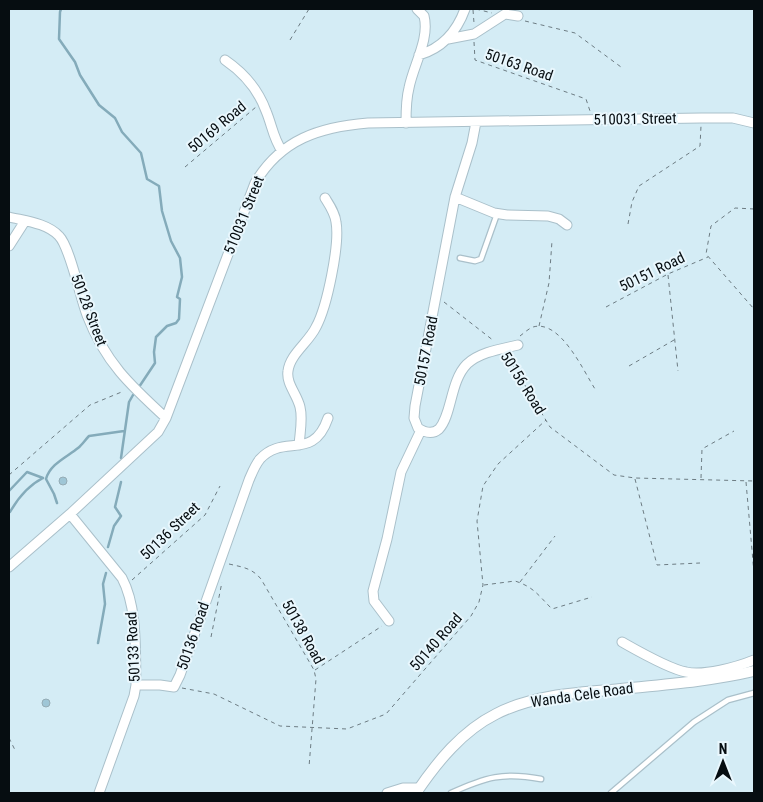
<svg xmlns="http://www.w3.org/2000/svg" width="763" height="802" font-family="'Roboto Condensed',sans-serif">
	<style>
		.lines { fill: none; stroke-linecap: round; stroke-linejoin: round }
		.stream { stroke: #84abba; stroke-width: 2.5 }
		.building { fill: #9fc6d6; stroke: #95acb5 }
		.service-casing { stroke: #aac0ca; stroke-width: 7 }
		.minor-casing { stroke: #aac0ca; stroke-width: 11 }
		.tertiary-casing { stroke: #aac0ca; stroke-width: 12 }
		.path { stroke: #6d7c83; stroke-width: 1; stroke-dasharray: 4 4; stroke-linecap: butt }
		.service { stroke: #fff; stroke-width: 4.5 }
		.minor { stroke: #fff; stroke-width: 9 }
		.tertiary { stroke: #fff; stroke-width: 10 }
		.labels { text-anchor: middle; dominant-baseline: central; stroke-width: 4; stroke-linejoin: round; paint-order: stroke }
		.street-label { font-size: 15px; fill: #060d11; stroke: #e9f7fd }
	</style>
	<rect width="100%" height="100%" fill="#d4ecf5"/>
	<g class="lines">
		<path class="stream" d="M61 9 60 12 59 39 75 62 80 75 99 105 115 118 122 132 141 153 147 179 159 186 162 211 171 241 180 258 182 277 177 297 180 299 179 319 176 323 167 326 156 337 154 352 155 363 139 387
			M121 458 129 402 133 395
			M9 491 27 472 43 478
			M57 503 54 494 46 479C50 464 67 457 78 448 82 445 85 440 89 436L124 431
			M10 512C18 498 29 485 43 478
			M108 547 114 526 121 516 115 507 121 482
			M98 643 105 604 103 584 106 573"/>
	</g>
	<path class="building" d="M59 481a4 4 0 1 1 8 0a4 4 0 1 1-8 0Z
		M42 703a4 4 0 1 1 8 0a4 4 0 1 1-8 0Z"/>
	<g class="lines">
		<g class="service-casing">
			<path id="service" d="M460 258 475 261 481 259 497 214
				M451 793C486 777 503 772 541 779
				M611 793 694 722 728 700 754 693"/>
		</g>
		<g class="minor-casing">
			<path id="minor" d="M448 39 474 34 505 14 518 16
				M419 55C443 48 457 31 465 9
				M225 60C244 73 258 89 266 111 272 125 273 138 282 151
				M476 122 472 143 455 197 415 406 414 418 418 428C424 432 432 435 439 429 452 415 450 381 467 364 480 352 501 349 518 345
				M406 123C406 111 406 99 409 88 413 66 430 39 424 16L417 9
				M455 197 494 213 507 215 548 216 559 219 567 225
				M9 217C25 221 47 223 59 236 70 247 80 297 87 315 105 362 130 385 166 418
				M9 246 25 221
				M299 445C300 432 303 419 300 407 297 394 286 384 288 371 290 354 309 342 316 327 327 307 340 244 336 222 335 213 330 206 325 198
				M70 514 122 578C138 608 135 652 136 685L134 696 99 793
				M9 567 70 514 158 432 166 418 255 183C281 139 320 127 368 123L701 118H733L754 123
				M389 621 374 601 373 591 387 539 401 472 421 430
				M622 642C638 651 669 669 686 672 704 676 737 667 754 660
				M136 685H160L174 687 180 675 249 480C252 473 255 465 260 459 284 433 313 462 328 418
				M387 793 403 788H419"/>
		</g>
		<g class="tertiary-casing">
			<path id="tertiary" d="M416 793C437 762 462 731 496 714 531 696 572 693 611 690 659 685 707 682 754 671"/>
		</g>
		<path class="path" d="M476 9 492 13
			M473 10 474 23
			M525 21 575 33 621 67
			M290 40 309 9
			M474 42 475 60 586 99 590 111
			M185 167 256 107
			M754 209 735 208 711 226 706 254 754 309
			M628 224 632 202 639 186 700 146 701 126
			M668 275 678 371
			M444 302 494 341
			M606 307 668 274 708 257
			M539 326 549 283 552 241
			M520 336C524 333 528 329 533 327 560 319 583 370 595 389
			M508 357 550 427 614 475 635 478 754 481
			M629 366 674 340
			M9 475 90 405 124 391
			M701 478 702 449 734 431
			M635 479 657 565 700 563
			M746 482 754 573
			M229 564C242 567 252 568 261 579L314 670 316 679 309 767
			M132 580 205 515 220 486
			M520 582 555 536
			M484 585 515 581C534 587 539 596 552 609L592 597
			M211 637 222 582
			M315 670 382 626
			M182 688 214 694 280 726 347 729 386 714 471 616 479 602 483 585 477 521 483 486 498 464 546 420
			M9 738 16 752"/>
		<use href="#service" class="service"/>
		<use href="#minor" class="minor"/>
		<use href="#tertiary" class="tertiary"/>
	</g>
	<g class="labels">
		<g class="street-label">
			<text transform="translate(519 65) rotate(19)">50163 Road</text>
			<text transform="translate(635 119) rotate(-1)">510031 Street</text>
			<text transform="translate(217 127) rotate(-40)">50169 Road</text>
			<text transform="translate(244 215) rotate(-68)">510031 Street</text>
			<text transform="translate(652 272) rotate(-26)">50151 Road</text>
			<text transform="translate(89 310) rotate(69)">50128 Street</text>
			<text transform="translate(426 351) rotate(-79)">50157 Road</text>
			<text transform="translate(523 383) rotate(58)">50156 Road</text>
			<text transform="translate(170 531) rotate(-44)">50136 Street</text>
			<text transform="translate(303 632) rotate(61)">50138 Road</text>
			<text transform="translate(193 636) rotate(-71)">50136 Road</text>
			<text transform="translate(436 642) rotate(-49)">50140 Road</text>
			<text transform="translate(133 647) rotate(-93)">50133 Road</text>
			<text transform="translate(582 695) rotate(-8)">Wanda Cele Road</text>
		</g>
	</g>
	<rect width="763" height="802" fill="none" stroke="#060d11" stroke-width="20"/>
	<g transform="translate(723 762)" stroke="#e9f7fd" stroke-width="4" paint-order="stroke">
	<path d="M0-4L9 19L0 12L-9 19Z" fill="#060d11"/>
	<text y="-8" font-size="14" font-weight="bold" text-anchor="middle" fill="#060d11">N</text>
	</g>
</svg>
